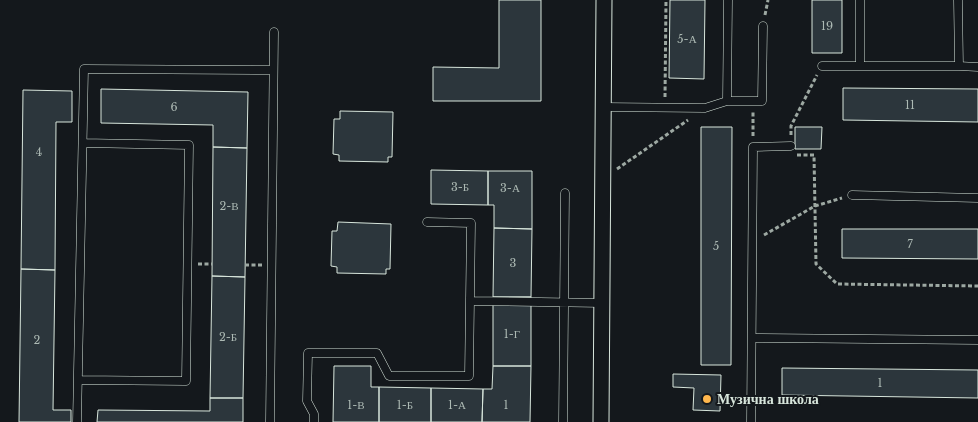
<svg xmlns="http://www.w3.org/2000/svg" width="978" height="422" font-family="'Libre Baskerville',serif">
	<style>
		.building { fill: #2c363c; stroke: #d8e6dc }
		.lines { fill: none; stroke-linecap: round; stroke-linejoin: round }
		.service-casing { stroke: #d8e6dc; stroke-width: 9 }
		.minor-casing { stroke: #d8e6dc; stroke-width: 17 }
		.path { stroke: #9da8a2; stroke-width: 3; stroke-dasharray: 4 2.5; stroke-linecap: butt }
		.service { stroke: #14181c; stroke-width: 8 }
		.minor { stroke: #14181c; stroke-width: 15 }
		.poi-dot { fill: #ffb74d; stroke: #14181c; stroke-width: 2 }
		.labels { text-anchor: middle; dominant-baseline: central; stroke-width: 4; stroke-linejoin: round; paint-order: stroke }
		.number-label { font-size: 11px; fill: #adbab4 }
		.poi-label { font-size: 14px; font-weight: bold; fill: #d8e6dc; stroke: #14181c; text-anchor: start }
	</style>
	<rect width="100%" height="100%" fill="#14181c"/>
	<path class="building" d="M499 0H541V101H433V67L499 68Z
		M670 0H705L704 79 669 78Z
		M812 0H842V53H812Z
		M843 88 978 89V122L843 120Z
		M101 89 248 92 247 148 213 147V125L101 123Z
		M23 90 72 91V122H56L55 270 21 269Z
		M340 111 393 112 392 157H388V162L339 161V155L333 154 334 119H340Z
		M701 127H732L731 365H701Z
		M795 127H822L821 149H795Z
		M213 147 247 148 245 277 212 276Z
		M431 170 488 171V205L431 204Z
		M488 171H532V229L494 228V205H488Z
		M338 222 391 224 390 269H386V274L337 273V267L331 266 332 231H337Z
		M494 228 532 229 531 297H493Z
		M842 229H978V259L842 258Z
		M21 269 55 270 53 410H71V422H19Z
		M212 276 245 277 243 398H210Z
		M493 297H531V366H493Z
		M334 366H371V387H379V422H333Z
		M493 366H531L530 422H482L483 389H492Z
		M782 368 978 370V398L782 395Z
		M673 374 721 375 720 411 693 410 694 388 673 387Z
		M379 387 431 388V422H379Z
		M431 388 483 389 482 422H431Z
		M210 398H243V422H97L98 410 210 411Z"/>
	<g class="lines">
		<g class="service-casing">
			<path id="service" d="M860 0V66H959
				M958 0 959 66 978 67
				M822 66H860
				M727 101 728 0
				M603 107 705 108 727 101H762L763 26
				M852 195 978 198
				M470 301 602 303
				M753 338 978 340
				M78 380 186 381 189 145 83 143
				M77 422 84 69 273 70
				M270 422 274 32
				M314 422V414L307 401 308 353H377L389 376H469L471 223 427 222
				M563 422 565 193
				M751 422 753 147 791 146"/>
		</g>
		<g class="minor-casing">
			<path id="minor" d="M601 422 604 0"/>
		</g>
		<path class="path" d="M765 15 768 0
			M665 97 666 0
			M791 135V126L817 75
			M753 136V112
			M797 155H814L816 264 837 284 978 286
			M617 169 688 120
			M764 235 815 206 842 198
			M198 264H212
			M245 265H262"/>
		<use href="#service" class="service"/>
		<use href="#minor" class="minor"/>
	</g>
	<circle class="poi-dot" cx="707" cy="399" r="5"/>
	<g class="labels">
		<g class="number-label">
			<text x="827" y="26">19</text>
			<text x="687" y="39">5-А</text>
			<text x="910" y="105">11</text>
			<text x="174" y="107">6</text>
			<text x="39" y="152">4</text>
			<text x="460" y="187">3-Б</text>
			<text x="510" y="188">3-А</text>
			<text x="229" y="206">2-В</text>
			<text x="910" y="244">7</text>
			<text x="716" y="246">5</text>
			<text x="513" y="263">3</text>
			<text x="512" y="334">1-Г</text>
			<text x="228" y="337">2-Б</text>
			<text x="37" y="340">2</text>
			<text x="880" y="383">1</text>
			<text x="356" y="405">1-В</text>
			<text x="405" y="405">1-Б</text>
			<text x="457" y="405">1-А</text>
			<text x="506" y="405">1</text>
		</g>
		<g class="poi-label">
			<text x="717" y="399">Музична школа</text>
		</g>
	</g>
</svg>
